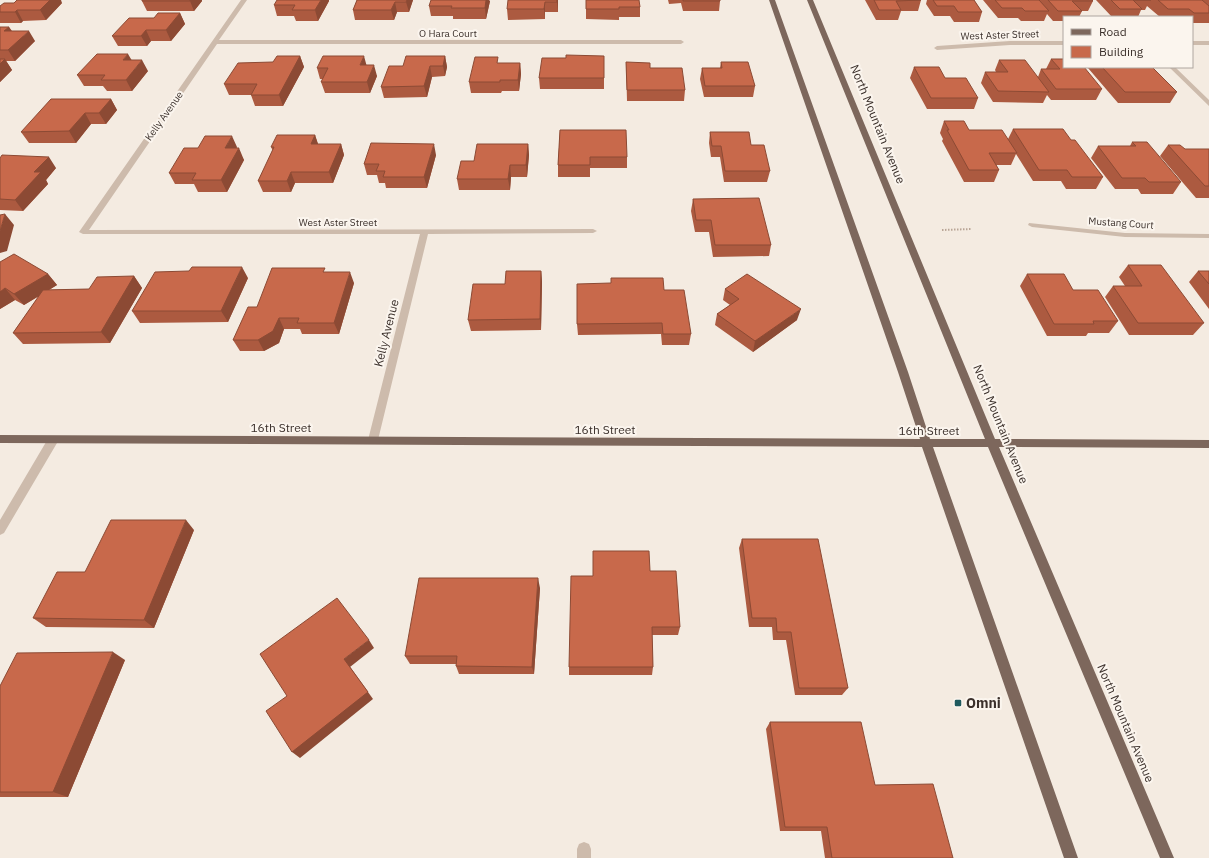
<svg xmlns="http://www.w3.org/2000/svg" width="1209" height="858" font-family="'IBM Plex Sans',sans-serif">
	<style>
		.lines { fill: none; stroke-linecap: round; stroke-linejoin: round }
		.path { stroke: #b9a596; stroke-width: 2; stroke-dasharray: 1.5 1.5; stroke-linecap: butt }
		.street { fill: #cdbbac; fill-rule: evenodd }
		.primary { fill: #7d675c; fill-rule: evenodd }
		.wall { fill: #ac5a40 }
		.shaded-wall { fill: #8c4a34 }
		.building { fill: #c8694b; stroke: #8c4a34 }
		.poi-dot { fill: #1f5a5e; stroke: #fbf5ee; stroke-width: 1.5 }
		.labels { text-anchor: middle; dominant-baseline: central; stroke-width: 4; stroke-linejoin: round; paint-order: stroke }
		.far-street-label { font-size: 10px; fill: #3b302b; stroke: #fbf5ee }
		.street-label { font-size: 12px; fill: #3b302b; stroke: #fbf5ee }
		.near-poi-label { font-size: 14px; font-weight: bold; fill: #3b302b; stroke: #fbf5ee; text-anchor: start }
	</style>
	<rect width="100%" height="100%" fill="#f4ebe1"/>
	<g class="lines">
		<path class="path" d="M942 230 972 229"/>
		<path class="street" d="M241 0H247L219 40H681L684 42 681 44H217L89 230 593 229 597 231 593 233 428 234 378 440 377 443H369L368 440 420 234H83L79 232Z
			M1010 41H1064V45H1010L937 50 934 48 937 46Z
			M1192 41H1209V45H1192Z
			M1169 67H1175L1209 100V106Z
			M1029 223 1125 233 1209 234V238L1125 237 1032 227 1028 225Z
			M53 436 57 437 58 440 57 443 4 533 0 535V520L49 437Z
			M584 842 589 844 591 849V858H577V849L579 844Z"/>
		<path class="primary" d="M769 0H775L908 372 930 439H985L807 0H813L995 439 1209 440V448L999 447 1174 858H1160L988 447H933L1078 858H1064L922 447 0 443V435L920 439 898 372Z"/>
	</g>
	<path class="wall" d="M357 0H413L409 12H397L394 20H355L353 10Z
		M518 0H558V12H545V19L508 20 507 9Z
		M586 0 640 7V17H619V20L586 19Z
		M668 0H720V1L719 11H683L681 3 669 4Z
		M865 0H921L918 11H901L898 20H876Z
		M927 0H974L982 12 979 22H954L950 16H934L926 4Z
		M983 0H1092L1093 1 1088 11H1082L1079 17H1064V21H1053L1047 14 1044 21H1021L1018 18H998Z
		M1096 0H1209V23H1192V17H1160L1147 6 1145 10H1141L1138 17H1112Z
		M142 1H202L194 11H147Z
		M329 1 318 21H296L294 16H277L274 5Z
		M490 1 486 19H453V16H431L429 6Z
		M62 3 46 20 23 21 21 23H0V6Z
		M180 13 185 24 171 41H151L147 46H118L112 36 154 18Z
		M0 27H9L12 31 35 41 15 61H6L12 70 0 82Z
		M300 56 304 67 283 106H255L251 95H229L224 84 273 62Z
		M445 56 447 67 445 76 432 77 427 97 384 98 381 87 403 66Z
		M604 56V89H540L539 78 566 58Z
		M1051 59 1102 89 1096 100H1051L1047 95 1043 103 993 102 981 83 985 72H996L995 70 999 60 1038 77 1041 69H1046Z
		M626 62 650 68 685 90 684 101H627Z
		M721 62 755 86 753 97H704L700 79 702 68H720Z
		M498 63H520L521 74 519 91H502L501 93H471L469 82Z
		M366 65 377 76 370 93H325L321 82 323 79H320L317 68Z
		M914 67 945 78 978 98 974 109H927L910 78Z
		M1088 67H1152L1177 92 1170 103H1118L1088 68Z
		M148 71 132 91H107L103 86H84L77 75Z
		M111 99 117 110 106 124H91L76 143H29L21 132Z
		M944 121 969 130 1008 139 1013 129 1071 140 1103 177 1096 189H1066L1061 181H1033L1016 154 1011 165H996L999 170 994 182H964L942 141 943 139 940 133Z
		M560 130 627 157V168H590V177H558V165Z
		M710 132 751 145 770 171 767 182H724L720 157H711L709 143Z
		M315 135 318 144H341L344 155 333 183H295L291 192H263L258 181 273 151 271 147Z
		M1132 142 1181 182 1173 194H1141L1138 189H1115L1091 158 1098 146H1130Z
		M528 144 529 155 527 177H511L510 190H459L457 179 474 161Z
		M1168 145 1185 149H1209V198H1196L1160 156Z
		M237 147 236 148 244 160 227 192H198L194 184H175L169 173 198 148Z
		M436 155 427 188H386L385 183H379L377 175H367L364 164Z
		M0 158 56 168 46 180 48 184 23 211 0 210Z
		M693 199 771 245 769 256 713 257 709 232H695L691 211Z
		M0 262 48 274 57 285 49 290 89 289 134 276 142 288 110 343 23 344 13 333 39 296 24 305 15 300 0 309Z
		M1128 265 1204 323 1193 335H1129L1105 297 1113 286H1125L1119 277Z
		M541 271 542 282 541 330 471 331 468 320 505 284Z
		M1198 271H1209V309L1189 282Z
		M326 272 354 283 339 334H302L300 329H284L279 343 264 351H240L233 340 257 307Z
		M1027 274 1073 290 1118 321 1109 333H1088L1086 336H1047L1020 286Z
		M248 278 228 322 140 323 132 311Z
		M725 289 797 320 753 352 715 325 717 314 730 305 723 300Z
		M664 290 691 334 689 345H662L661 334 578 335 577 324Z
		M194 530 154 628 46 627 33 618Z
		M742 539 848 688 842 695H795L786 640H773L772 627H749L739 548Z
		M650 571 680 627 678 635H652L653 667 652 675H569V667L593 576Z
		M540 588 534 674H459L456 666V664H410L405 656Z
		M125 660 68 797H0V686Z
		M770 722 875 785 953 858H825L821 831H780L766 729Z"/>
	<path class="shaded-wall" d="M50 0H61L62 3 46 20 40 10Z
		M190 0H202V1L194 11 190 1Z
		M321 0H329V1L318 21 315 10Z
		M407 0H413L409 12 406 2Z
		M486 0H489L490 1 486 19 485 8Z
		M557 0H558V12L557 2Z
		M395 2 397 12 394 20 391 10Z
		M545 2V19L544 9Z
		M17 10 23 21 21 23 15 12Z
		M180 13 185 24 171 41 166 30Z
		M9 27 15 37 4 31Z
		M146 30 151 41 147 46 141 36Z
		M29 31 35 41 15 61 8 50Z
		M128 54 134 64 123 60Z
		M300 56 304 67 283 106 279 95Z
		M364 56 367 67 360 65Z
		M445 56 447 67 445 76 443 66Z
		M5 59 12 70 0 82V64Z
		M142 60 148 71 132 91 126 80Z
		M520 63 521 74 519 91 518 80Z
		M374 65 377 76 370 93 367 82Z
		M430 66 432 77 427 97 424 86Z
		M111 99 117 110 106 124 99 113Z
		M85 113 91 124 76 143 69 131Z
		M315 135 319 147 311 144Z
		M232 136 237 147 230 160 225 148Z
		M341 144 344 155 333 183 329 172Z
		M434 144 436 155 427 188 424 177Z
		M528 144 529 155 527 177 526 165Z
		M239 148 244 160 227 192 221 180Z
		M49 157 56 168 46 180 48 184 23 211 15 200 34 172Z
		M510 165 511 177 510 190 508 179Z
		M291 172 295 183 291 192 287 181Z
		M5 214 14 225 7 251 0 253V231Z
		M242 267 248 278 228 322 221 311Z
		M541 271 542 282 541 330 540 319Z
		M350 272 354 283 339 334 334 323Z
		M48 274 57 285 24 305 14 294Z
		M134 276 142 288 110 343 101 332Z
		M5 288 15 300 0 309V292Z
		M801 309 797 320 753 352 755 341Z
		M279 318 284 329 279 343 264 351 258 340Z
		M186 520 194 530 154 628 144 620Z
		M538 578 540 588 534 674 532 667Z
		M369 640 374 648 350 667 373 699 300 758 292 752 344 659Z
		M113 652 125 660 68 797 53 792Z"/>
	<path class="building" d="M17 0H50L40 10H17L15 12H0V6L4 3H14Z
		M142 0H190V1H142Z
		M277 0H321L315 10H292L295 5H274Z
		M357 0H407L406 2H395L391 10H353Z
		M431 0H486L485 8H451L452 6H429Z
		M508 0H557V2H545L544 9H507Z
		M586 0H639L640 7H619V9H586Z
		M683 0H720V1H683Z
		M874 0H921L896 1 901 10H879Z
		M933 0H974L982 12H958L954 6H937Z
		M995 0H1039L1049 11H1025L1022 8H1002Z
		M1048 0H1092L1093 1H1072L1082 11H1058Z
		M1111 0H1151H1133L1142 9H1120Z
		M1158 0H1202L1209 6V13H1194L1189 9H1168Z
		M158 13H180L166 30H146L141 36H112L129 18H154Z
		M0 27H9L4 31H29L8 50H0Z
		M97 54H128L123 60H142L126 80H101L105 75H77Z
		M566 55 604 56V78H539L542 58H566Z
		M277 56H300L279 95H251L257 84H224L238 63 273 62Z
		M323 56H364L360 65H374L367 82H321L328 68H317Z
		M406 56H445L443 66H430L424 86 381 87 389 66H403Z
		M475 57H498L497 63H520L518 80H500V82H469Z
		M0 59H5L0 64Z
		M1051 59H1064V67H1084L1102 89H1056L1041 69H1060Z
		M999 60H1025L1049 92 998 91 985 72H1008Z
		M626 62 650 63V68H682L685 90H627Z
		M721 62H748L755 86H705L702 68H722Z
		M914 67H939L945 78H966L978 98H931Z
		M1102 67H1152L1177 92H1125Z
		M51 99H111L99 113H85L69 131 21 132Z
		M944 121H964L969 130H1002L1017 153H989L999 170H969L947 130H949Z
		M1013 129H1063L1071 140H1075L1103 177H1072L1067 170H1039Z
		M560 130H626L627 157H590V165H558Z
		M710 132H749L751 145H764L770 171H725L721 146H712Z
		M277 135H315L311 144H341L329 172H291L287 181H258L274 147H271Z
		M205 136H232L225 148H239L221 180H192L196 173H169L184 148H198Z
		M1132 142H1147L1181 182H1149L1145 178H1122L1098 146H1136Z
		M371 143 434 144 424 177H383L385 171H376L379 164H364Z
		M477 144H528L526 165H510L508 179H457L461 161H474Z
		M1168 145H1180L1185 149H1209V186H1205Z
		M2 155 49 157 34 172H41L15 200 0 199V158Z
		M759 198 771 245H715L711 220H696L693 199Z
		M5 214 0 231V215Z
		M14 254 48 274 14 294 5 288 0 292V262Z
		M1128 265H1161L1204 323H1138L1113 286H1142Z
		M192 267H242L221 311H132L155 272 189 271Z
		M272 268H325L323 272H350L334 323H297L299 318H279L273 331 258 340H233L248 307H257Z
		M506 271H541L540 319 468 320 473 284H505Z
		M1198 271H1209V284Z
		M747 274 801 309 755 341 717 314 739 299 725 289Z
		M1027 274H1064L1073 290H1098L1118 321H1093L1094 324H1054Z
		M134 276 101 332 13 333 43 290 89 289 97 277Z
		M611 278H663L664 290H684L691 334H663L662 323 577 324V284L611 283Z
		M111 520H186L144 620 33 618 57 572H85Z
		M742 539H818L848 688H799L791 632H777L776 618H752Z
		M593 551H649L650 571H676L680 627H652L653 667H569L571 576H593Z
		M419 578H538L532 667 456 666 457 656H405Z
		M337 598 369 640 344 659 368 692 292 752 266 711 287 696 260 654Z
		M113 652 53 792H0V686L17 653Z
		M770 722H861L875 785 933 784 953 858H832L827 827H785Z"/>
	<rect class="poi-dot" x="954" y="699" width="8" height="8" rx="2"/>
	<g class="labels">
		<g class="far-street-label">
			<text x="448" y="33">O Hara Court</text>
			<text transform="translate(1000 35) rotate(-2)">West Aster Street</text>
			<text transform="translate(164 116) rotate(-55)">Kelly Avenue</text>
			<text x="338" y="222">West Aster Street</text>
			<text transform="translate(1121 223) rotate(4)">Mustang Court</text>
		</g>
		<g class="street-label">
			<text transform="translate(878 124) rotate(68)">North Mountain Avenue</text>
			<text transform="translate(386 333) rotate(-76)">Kelly Avenue</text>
			<text transform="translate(1001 424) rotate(68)">North Mountain Avenue</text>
			<text x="281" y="427">16th Street</text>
			<text x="605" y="429">16th Street</text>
			<text x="929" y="430">16th Street</text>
			<text transform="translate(1126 723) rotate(67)">North Mountain Avenue</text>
		</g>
		<g class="near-poi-label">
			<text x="966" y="703">Omni</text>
		</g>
	</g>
	<rect x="1063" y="16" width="130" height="52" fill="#fbf5ee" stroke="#aea6a0"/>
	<rect x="1071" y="29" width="20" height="6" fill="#7d675c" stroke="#aea6a0"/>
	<text x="1099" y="36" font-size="12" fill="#3b302b">Road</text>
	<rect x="1071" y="46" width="20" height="12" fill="#c8694b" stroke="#aea6a0"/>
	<text x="1099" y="56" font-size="12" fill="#3b302b">Building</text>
</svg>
